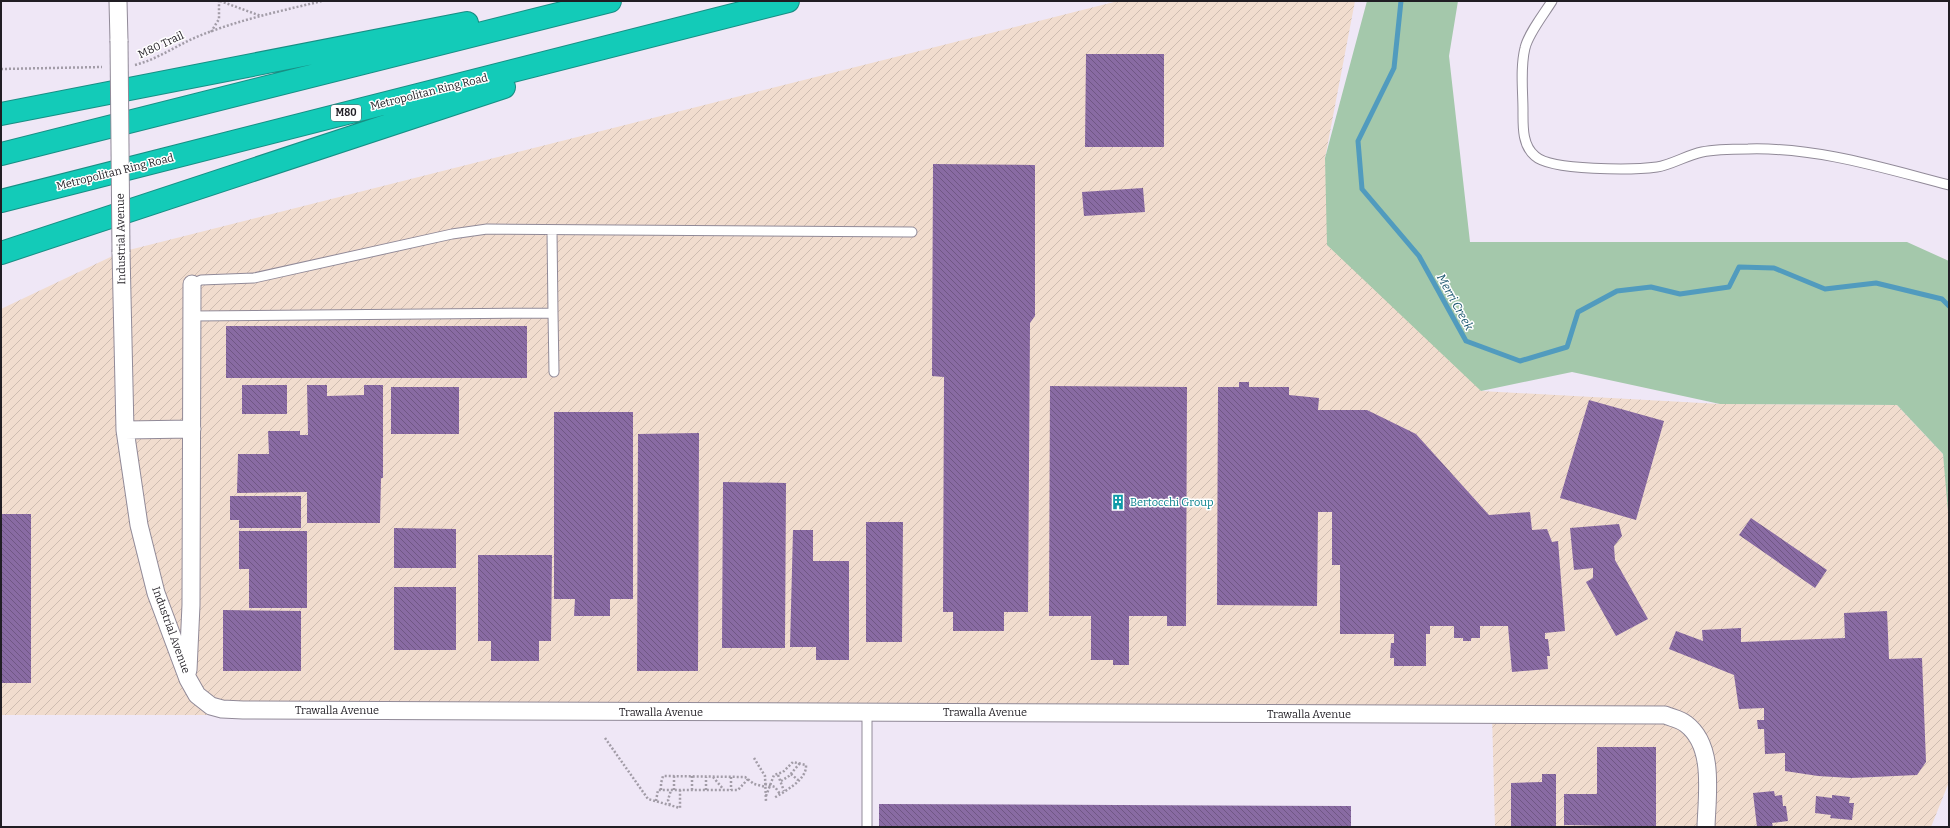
<svg xmlns="http://www.w3.org/2000/svg" width="1950" height="828" font-family="Bitter,serif">
	<style>
		.industrial { fill: url(#industrial-furrows) }
		.grass { fill: #a4c8ab }
		.lines { fill: none; stroke-linecap: round; stroke-linejoin: round }
		.stream { stroke: #519bbe; stroke-width: 5 }
		.building { fill: url(#building-back-hatch) }
		.service-casing { stroke: #918a98; stroke-width: 11 }
		.minor-casing { stroke: #918a98; stroke-width: 19 }
		.motorway-casing { stroke: #188e84; stroke-width: 24 }
		.path { stroke: #a29ca7; stroke-width: 2.5; stroke-dasharray: 2 2; stroke-linecap: butt }
		.service { stroke: #fff; stroke-width: 9 }
		.minor { stroke: #fff; stroke-width: 17 }
		.motorway { stroke: #13cbb8; stroke-width: 22 }
		.minor-bridge-casing { stroke: #918a98; stroke-width: 19; stroke-linecap: butt }
		.minor-bridge { stroke: #fff; stroke-width: 17 }
		.labels { text-anchor: middle; dominant-baseline: central; stroke-width: 3; stroke-linejoin: round; paint-order: stroke }
		.shield { fill: #fff; stroke: #636165; stroke-width: 1 }
		.shield-label { font-size: 10px; font-weight: bold; fill: #201d23 }
		.street-label { font-size: 11px; fill: #201d23; stroke: #fff }
		.culture-label { font-size: 11px; fill: #0d838f; stroke: #fff; text-anchor: start }
		.water-label { font-size: 12px; font-style: italic; fill: #16526b; stroke: #fff }
	</style>
	<defs>
		<pattern id="industrial-furrows" width="10" height="10" patternUnits="userSpaceOnUse"><rect width="10" height="10" fill="#f1dcce"/><path d="M-1 1l2-2M0 10L10 0M9 11l2-2" fill="none" stroke="#cebcb1"/></pattern>
		<pattern id="building-back-hatch" width="6" height="6" patternUnits="userSpaceOnUse"><rect width="6" height="6" fill="#896ba3"/><path d="M-1 5l2 2M0 0l6 6M5-1l2 2" fill="none" stroke="#705784"/></pattern>
	</defs>
	<rect width="100%" height="100%" fill="#efe7f6"/>
	<path class="industrial" d="M1118 1H1355L1325 158 1481 391 1720 404 1897 405 1943 454 1949 496V782L1931 827H1495L1492 715H1V309L121 252Z"/>
	<path class="grass" d="M1367 1H1458L1449 56 1470 242H1907L1949 261V523L1943 454 1897 405 1720 404 1572 372 1481 391 1327 245 1325 158Z"/>
	<g class="lines">
		<path class="stream" d="M1401 1 1394 68 1358 141 1362 189 1419 256 1466 341 1520 361 1567 347 1578 312 1617 291 1651 287 1680 294 1729 287 1739 267 1774 268 1825 289 1876 283 1942 299 1949 306"/>
	</g>
	<path class="building" d="M1086 54H1164V147H1085Z
		M933 164 1035 165V316L1030 323 1028 612H1004V631H953V612H943L944 377 932 376Z
		M1143 188 1145 212 1084 216 1082 192Z
		M226 326H527V378H226Z
		M1239 382H1249V387H1289V395L1319 398 1318 410H1367L1416 434 1489 515 1530 512 1532 530 1547 529 1552 542 1558 541 1565 631 1545 633V639H1548L1550 656H1547L1548 669 1512 672 1508 626H1480V638H1471V641H1463V638H1454V626H1430V634H1426V666H1394V658H1390L1391 643H1394V634H1340V565H1332V512H1318L1317 606 1217 605 1218 387H1239Z
		M242 385H287V414H242Z
		M307 385H327V396L364 395V385H383V478H381L380 523H307V492L237 493 238 454H269L268 431H300V435H308Z
		M1050 386 1187 387 1186 626H1167V616H1129V665H1113V660H1091V616H1049Z
		M391 387H459V434H391Z
		M1589 400 1664 421 1636 520 1560 498Z
		M554 412H633V599H610V616H574L575 599H554Z
		M699 433 698 671H637L638 434Z
		M723 482 786 483 785 648H722Z
		M230 496H301V528H239V520H230Z
		M1 514H31V683H1Z
		M1751 518 1827 570 1815 588 1739 535Z
		M866 522H903L902 642H866Z
		M1619 524 1622 536 1614 546 1615 560 1648 619 1616 636 1586 582 1593 578V568L1574 570 1570 528Z
		M394 528 456 529V568H394Z
		M793 530H813V561H849V660H816V647H790Z
		M239 531H307V608H249V569H239Z
		M478 555H552L551 641H539V661H491V641H478Z
		M394 587H456V650H394Z
		M223 610 301 611V671H223Z
		M1887 611 1889 659 1922 658 1926 762 1917 775 1851 778 1818 776 1785 771V753L1765 754 1764 729H1758L1757 720H1764V708L1739 709 1734 675 1669 649 1676 631 1703 641 1702 630 1741 628V642L1845 638 1844 613Z
		M1597 747H1656V827L1564 825V794H1597Z
		M1542 774H1556V827H1511V783L1542 782Z
		M1774 791 1775 796 1782 795 1783 806H1786L1788 821 1772 823 1773 827H1757L1753 793Z
		M1832 795 1850 797 1849 803H1854L1852 820 1830 818 1831 815 1815 813 1816 796 1832 798Z
		M879 804 1351 806V827H879Z"/>
	<g class="lines">
		<g class="service-casing">
			<path id="service" d="M1552 1C1544 14 1528 34 1525 48 1520 68 1523 91 1523 111 1523 126 1522 145 1535 156 1551 171 1634 170 1657 167 1671 165 1687 155 1702 152 1716 149 1733 149 1748 149 1817 147 1883 168 1949 185
				M192 284 201 280 254 278 452 234 487 229 912 232
				M553 313 554 372
				M192 316 553 313 552 231
				M867 712V827"/>
		</g>
		<g class="minor-casing">
			<path id="minor" d="M118 1 119 41
				M121 252 125 430 139 525 156 593 188 679 197 695 211 706 222 709 243 710 1665 715C1672 718 1680 719 1686 724 1715 746 1707 794 1706 827
				M125 430 192 429
				M188 670 191 605 192 284"/>
		</g>
		<g class="motorway-casing">
			<path id="motorway" d="M1 114 467 23
				M1 154 610 1
				M1 201 788 1
				M1 253 504 87"/>
		</g>
		<path class="path" d="M220 1 261 16
			M211 32 219 19V1
			M135 65C158 59 177 45 199 36 238 20 281 11 322 1
			M1 69 102 67
			M605 738 648 799 680 808V790
			M754 758 765 776 766 802
			M791 774 798 780
			M778 775 784 791
			M713 777 724 790
			M731 777V790
			M781 781 789 776 800 763
			M765 784 775 787 780 794
			M661 790V783L663 776 745 777 754 784 766 787
			M674 790V776
			M692 790V776
			M706 790V777
			M766 796 774 775 783 772 793 762 806 765C807 780 785 791 774 798
			M656 801 658 790H738L748 779
			M670 805 668 800 671 790"/>
		<use href="#service" class="service"/>
		<use href="#minor" class="minor"/>
		<use href="#motorway" class="motorway"/>
		<g class="minor-bridge-casing">
			<path id="minor-bridge" d="M119 41 121 252"/>
		</g>
		<use href="#minor-bridge" class="minor-bridge"/>
	</g>
	<defs>
		<g id="building-bare" transform="scale(1.2)"><path d="M-4-6H4V6H1V3H-1V6H-4ZM-2.5-4.3h1.7v1.8h-1.7ZM.8-4.3h1.7v1.8H.8ZM-2.5-1h1.7V.8h-1.7ZM.8-1h1.7V.8H.8Z" fill="#0f9aa8" stroke="#fff" stroke-width="2.5" paint-order="stroke"/></g>
	</defs>
	<g fill-rule="evenodd">
		<use href="#building-bare" x="1118" y="502"/>
	</g>
	<g class="labels">
		<rect class="shield" x="331" y="105" width="30" height="16" rx="3"/>
		<g class="shield-label">
			<text x="346" y="113">M80</text>
		</g>
		<g class="street-label">
			<text transform="translate(161 45) rotate(-25)">M80 Trail</text>
			<text transform="translate(429 92) rotate(-14)">Metropolitan Ring Road</text>
			<text transform="translate(115 172) rotate(-14)">Metropolitan Ring Road</text>
			<text transform="translate(121 239) rotate(-91)">Industrial Avenue</text>
			<text transform="translate(171 630) rotate(70)">Industrial Avenue</text>
			<text x="337" y="710">Trawalla Avenue</text>
			<text x="661" y="712">Trawalla Avenue</text>
			<text x="985" y="712">Trawalla Avenue</text>
			<text x="1309" y="714">Trawalla Avenue</text>
		</g>
		<g class="culture-label">
			<text x="1130" y="502">Bertocchi Group</text>
		</g>
		<g class="water-label">
			<text transform="translate(1455 302) rotate(61)">Merri Creek</text>
		</g>
	</g>
	<rect width="1950" height="828" fill="none" stroke="#201d23" stroke-width="4"/>
</svg>
